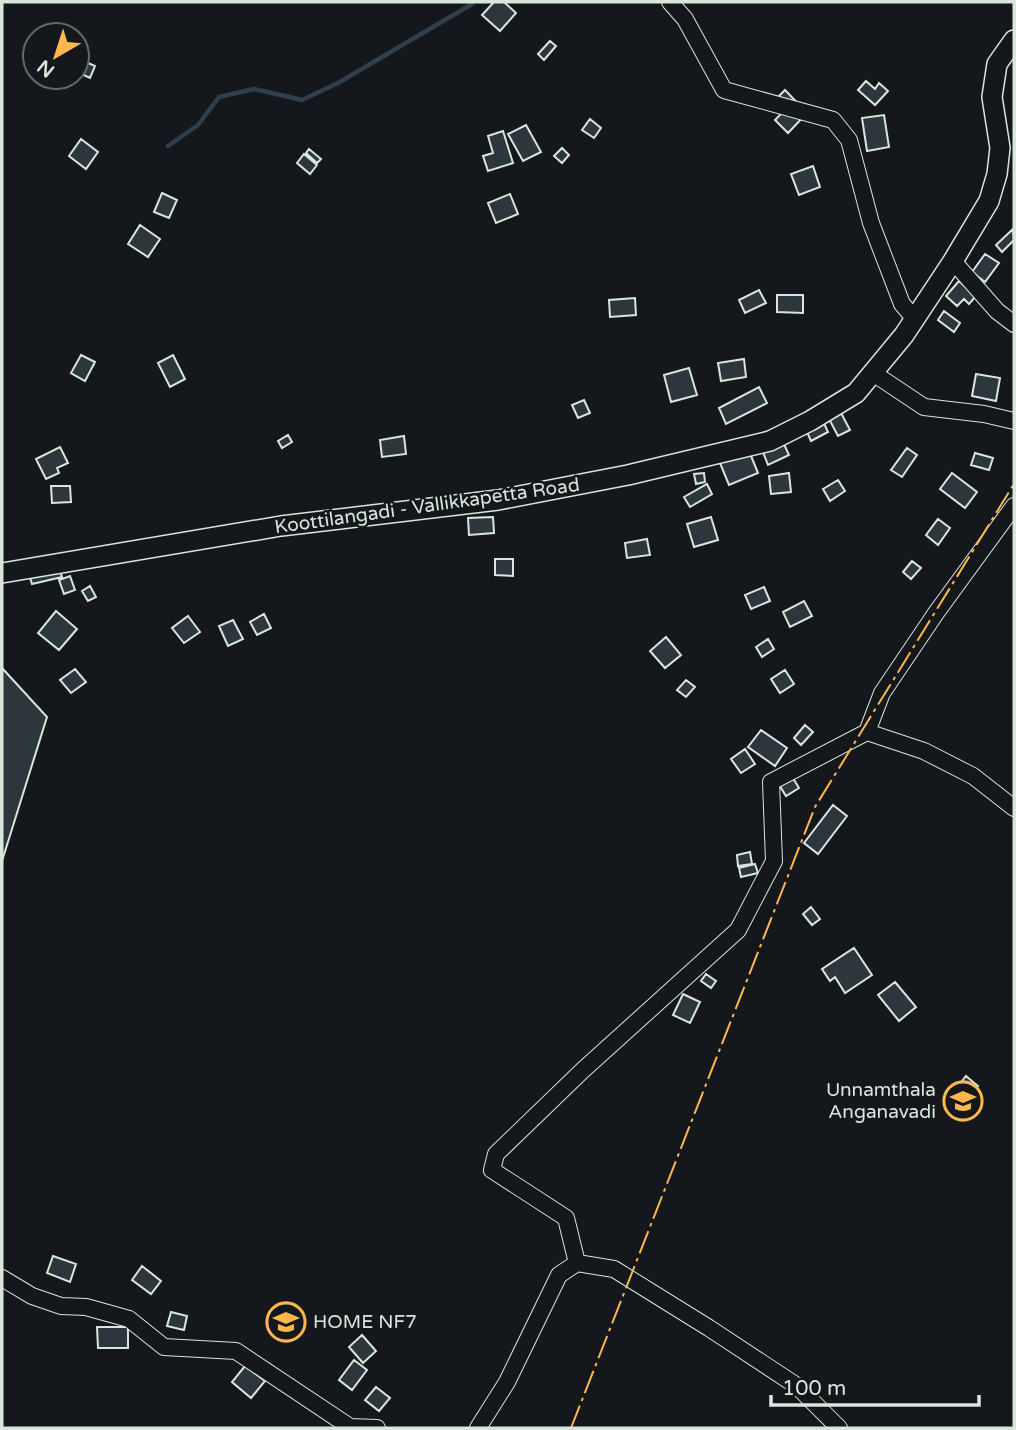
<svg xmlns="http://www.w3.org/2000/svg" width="1016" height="1430" font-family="'Varela Round',sans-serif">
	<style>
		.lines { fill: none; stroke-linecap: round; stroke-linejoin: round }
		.stream { stroke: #2f3f4d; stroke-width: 4.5 }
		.building { fill: #2c363c; stroke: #d8e6dc; stroke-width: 2 }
		.minor-casing { stroke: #d8e6dc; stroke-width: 18 }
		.major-casing { stroke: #d8e6dc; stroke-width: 22 }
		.minor { stroke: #14181c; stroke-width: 16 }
		.major { stroke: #14181c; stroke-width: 19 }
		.power { stroke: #ffb74d; stroke-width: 2; stroke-dasharray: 24 5 3.5 5; stroke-linecap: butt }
		.labels { text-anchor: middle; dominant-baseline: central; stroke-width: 5; stroke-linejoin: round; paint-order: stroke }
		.street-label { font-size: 19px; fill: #d8e6dc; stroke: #14181c }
		.poi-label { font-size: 19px; fill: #d8e6dc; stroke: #14181c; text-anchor: end }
	</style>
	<rect width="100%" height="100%" fill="#14181c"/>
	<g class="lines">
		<path class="stream" d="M168 146 198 125 219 97 254 89 302 100 338 83 472 4"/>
	</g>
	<path class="building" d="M494 2H504L516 13 500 31 482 15Z
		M550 41 556 46 544 60 538 54Z
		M77 58 95 66 90 78 77 72Z
		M866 81 875 89 879 83 888 91 875 105 858 90Z
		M785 90 807 113 788 133 775 120 782 113 772 103Z
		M884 115 889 147 867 151 862 118Z
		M590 119 601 128 594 138 582 130Z
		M526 125 541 152 523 161 508 134Z
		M503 131 513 163 488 171 483 156 493 153 488 136Z
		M81 139 98 152 86 169 69 156Z
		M562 148 569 155 562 163 554 156Z
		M309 149 321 159 317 163 306 153Z
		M304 154 317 165 310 174 297 163Z
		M813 166 820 187 799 195 791 174Z
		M162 193 177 200 169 218 154 212Z
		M510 194 518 214 496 223 488 203Z
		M140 225 160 239 148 257 128 244Z
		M1013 229 1014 240 1002 252 996 245Z
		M985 254 999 263 985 282 972 272Z
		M959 281 976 296 969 304 964 299 957 306 946 296Z
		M759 290 766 303 745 313 739 300Z
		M777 295H803V313L777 312Z
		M635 298 636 315 610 317 609 300Z
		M944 311 960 323 954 332 938 320Z
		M81 355 95 362 85 381 71 373Z
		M173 355 185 379 170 387 158 363Z
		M744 359 746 377 721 381 718 363Z
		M689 368 697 395 671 402 664 375Z
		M976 374 1000 378 996 401 972 396Z
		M759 387 767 403 726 424 719 408Z
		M584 400 590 413 578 418 572 405Z
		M840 411 850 430 838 436 828 417Z
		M823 421 828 432 811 441 806 430Z
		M288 435 292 442 282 448 278 441Z
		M404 436 406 454 382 457 380 440Z
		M783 442 789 455 768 465 763 452Z
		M60 447 68 463 57 468 59 473 46 479 36 459Z
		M907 448 917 455 902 477 891 470Z
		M749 451 758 473 729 485 720 463Z
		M975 453 993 458 989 470 971 465Z
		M704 473 705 482 696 484 694 474Z
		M789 473 791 492 771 494 769 476Z
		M952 473 977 492 965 508 940 489Z
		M838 480 845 491 830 501 823 489Z
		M707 484 712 494 690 507 684 497Z
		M51 486H70L71 502 52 503Z
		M493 517 494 533 469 535 468 518Z
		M711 517 718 540 694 547 687 524Z
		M938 519 950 528 938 545 926 535Z
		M647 539 650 555 627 558 625 543Z
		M495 559H513V576L495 575Z
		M912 561 921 568 911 579 903 572Z
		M58 564 62 577 32 584 28 571Z
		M70 576 75 590 64 594 59 580Z
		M90 586 96 597 88 601 82 591Z
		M764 587 770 601 751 609 745 595Z
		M804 601 812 616 790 627 783 612Z
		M56 611 77 629 59 650 38 633Z
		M264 614 271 628 257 635 250 622Z
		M188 616 200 632 184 643 172 628Z
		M233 620 243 639 228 646 219 626Z
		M666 637 681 655 665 668 650 651Z
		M768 639 774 649 762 657 756 647Z
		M2 668 47 717 2 861Z
		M75 669 86 682 71 693 60 680Z
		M785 670 794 684 780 693 771 679Z
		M686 680 695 687 686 697 677 690Z
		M805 725 813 732 801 745 794 738Z
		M761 730 787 748 775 766 748 747Z
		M745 749 755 764 741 773 731 759Z
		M791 775 799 788 786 796 778 783Z
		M833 805 847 816 818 854 804 843Z
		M750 852 752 864 738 866 737 855Z
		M755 864 758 873 741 877 739 868Z
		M811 907 820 919 812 925 803 914Z
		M854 948 872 975 845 993 835 977 830 981 822 969Z
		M706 974 716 981 711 988 701 981Z
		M895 982 916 1007 899 1021 878 995Z
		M683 994 700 1002 690 1023 673 1015Z
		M966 1076 978 1086 970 1095 958 1086Z
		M53 1256 76 1264 70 1282 47 1273Z
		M142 1266 161 1281 151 1294 132 1280Z
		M171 1312 187 1316 184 1330 167 1326Z
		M97 1327H128V1348H98Z
		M362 1335 376 1351 363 1363 349 1347Z
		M354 1360 367 1370 352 1390 339 1380Z
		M245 1366 265 1381 251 1398 232 1382Z
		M376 1387 390 1398 379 1411 365 1400Z"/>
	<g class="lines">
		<g class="minor-casing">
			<path id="minor" d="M670 2 685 19 724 90 833 120 849 140 871 223 902 304 915 319
				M953 261 997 311 1014 324
				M873 373 924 407 984 414 1014 421
				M867 732 924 751 973 776 1014 808
				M577 1263 566 1218 492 1170 496 1154 583 1070 738 930 774 861 771 782 867 732 882 693 936 613 1014 506
				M2 1278 32 1296 61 1306 86 1307 129 1319 164 1347 236 1351 350 1427 377 1428
				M478 1428 507 1382 559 1275 577 1263 614 1269 709 1328 797 1386 839 1428"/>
		</g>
		<g class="major-casing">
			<path id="major" d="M2 573 281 526 498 500 628 475 770 441 810 421 856 393 904 335 953 261 989 201 997 174 1000 148 992 97 997 64 1014 40"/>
		</g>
		<use href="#minor" class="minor"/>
		<use href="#major" class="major"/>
		<path class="power" d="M571 1428 815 807 1014 484"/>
	</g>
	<defs>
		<g id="school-ring" transform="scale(2.0125)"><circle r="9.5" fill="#14181c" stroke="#ffb74d" stroke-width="1.5"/><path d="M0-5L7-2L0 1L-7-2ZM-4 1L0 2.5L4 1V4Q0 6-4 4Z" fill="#ffb74d"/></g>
	</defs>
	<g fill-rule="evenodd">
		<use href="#school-ring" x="963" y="1101"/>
		<use href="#school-ring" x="286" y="1322"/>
	</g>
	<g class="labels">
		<g class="street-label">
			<text transform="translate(427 506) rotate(-8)">Koottilangadi - Vallikkapetta Road</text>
		</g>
		<g class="poi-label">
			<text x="936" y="1090">Unnamthala<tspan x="936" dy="22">Anganavadi</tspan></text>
			<text x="313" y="1322" text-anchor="start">HOME NF7</text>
		</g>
	</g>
	<rect width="1016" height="1430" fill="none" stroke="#d8e6dc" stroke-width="7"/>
	<g transform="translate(56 56) rotate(219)"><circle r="33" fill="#14181c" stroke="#626a69" stroke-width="2"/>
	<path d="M0-5L12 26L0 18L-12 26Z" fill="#ffb74d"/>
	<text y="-10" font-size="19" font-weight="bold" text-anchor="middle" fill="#d8e6dc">N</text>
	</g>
	<path d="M771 1395v10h208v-10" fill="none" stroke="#d8e6dc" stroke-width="3.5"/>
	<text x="782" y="1395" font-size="21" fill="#d8e6dc" stroke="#14181c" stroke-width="5" paint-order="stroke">100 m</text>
</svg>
